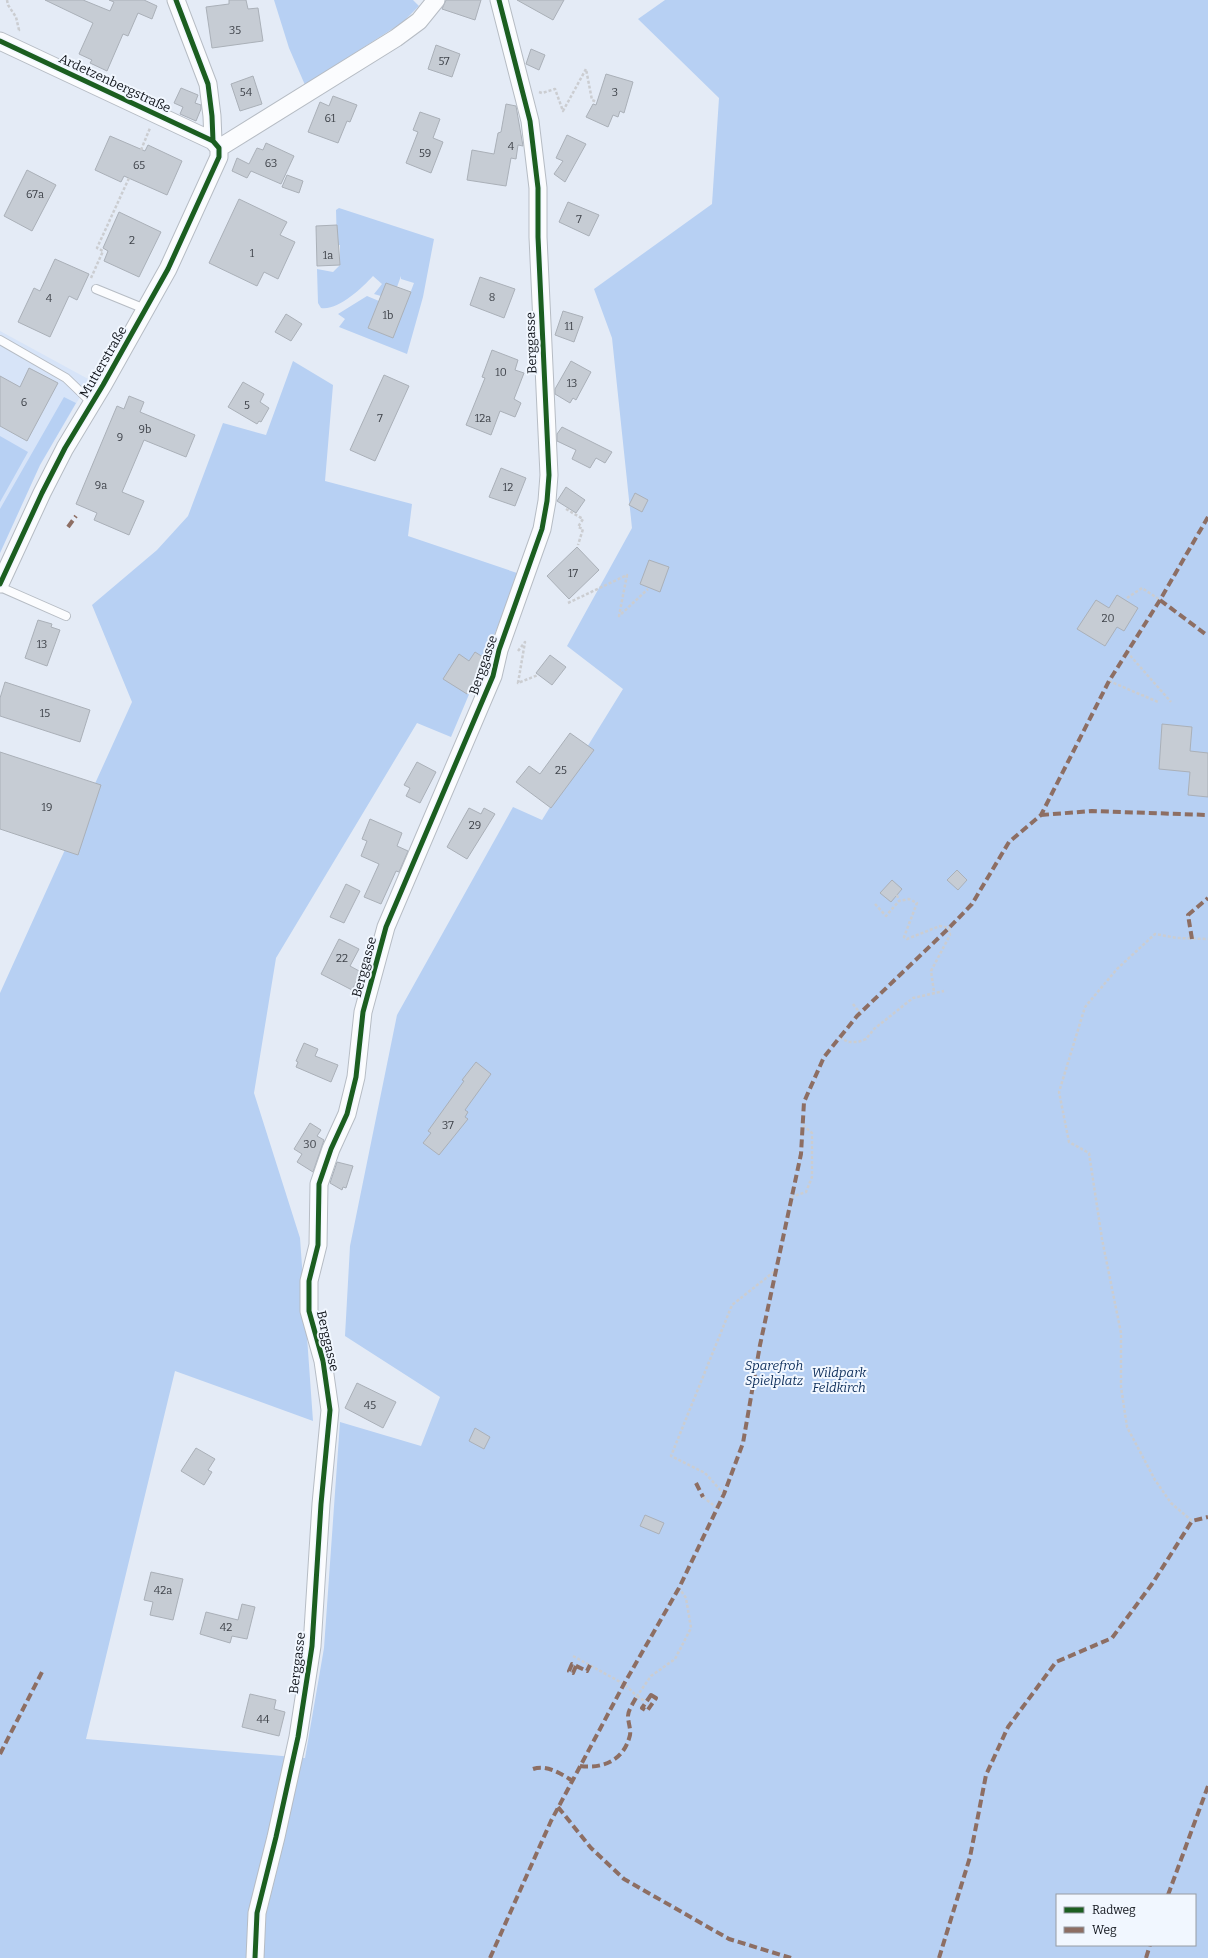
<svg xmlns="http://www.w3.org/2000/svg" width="1208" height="1958" font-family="Bitter,serif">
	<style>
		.built { fill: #d7e4f8 }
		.green { fill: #b7d0f3; fill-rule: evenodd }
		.building { fill: #c6ccd4; stroke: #aab0b8 }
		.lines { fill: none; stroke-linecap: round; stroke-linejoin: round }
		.lane-casing { stroke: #b6bcc4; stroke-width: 10 }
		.street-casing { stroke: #b6bcc4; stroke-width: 19 }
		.path { stroke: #cbcdd1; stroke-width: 2.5; stroke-dasharray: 3 2; stroke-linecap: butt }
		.lane { stroke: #fbfcfe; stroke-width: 8 }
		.street { stroke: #fbfcfe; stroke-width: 17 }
		.quiet { stroke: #8d6e63; stroke-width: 4; stroke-dasharray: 8 4; stroke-linecap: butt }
		.cycleway-casing { stroke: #f1f7ff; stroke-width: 8 }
		.cycleway { stroke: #1b5e20; stroke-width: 5 }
		.labels { text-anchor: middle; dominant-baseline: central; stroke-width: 4; stroke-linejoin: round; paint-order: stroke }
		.number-label { font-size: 11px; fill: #3e4249 }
		.street-label { font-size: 13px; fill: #10141b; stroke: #f1f7ff }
		.park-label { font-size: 13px; font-style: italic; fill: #0c2d5a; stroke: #f1f7ff }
	</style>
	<rect width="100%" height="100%" fill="#e4ebf6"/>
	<path class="built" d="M0 331 90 380 40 465 0 553Z"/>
	<path class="green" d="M274 0H413L419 6 403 22 305 85 289 48Z
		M665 0H1208V1958H0V993L132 702 92 605 157 550 188 516 223 423 266 435 293 361 333 385 325 481 412 504 408 536 520 574 451 737 417 723 276 958 254 1093 300 1238 313 1421 175 1371 86 1739 305 1758 324 1648 340 1422 421 1446 440 1397 345 1336 350 1246 397 1015 513 807 542 820 623 689 567 646 632 528 612 338 594 289 712 204 719 98 638 19ZM1057 1895H1195V1945H1057Z
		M339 208 434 239 423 297 407 354 339 327 345 319 338 314 367 296 379 301 369 328 393 338 414 283 401 279V276L397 287 381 296 374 294 382 284 373 276C362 288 338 311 321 308L318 303 317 269 333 272 340 265V245H337L336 210Z
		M64 397 76 403 40 465 0 553V509Z
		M0 436 28 452 0 502Z"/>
	<path class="building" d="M45 0H83L110 11 114 2 109 0H144L157 6 152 19 138 13 128 36 123 34 107 71 90 63 92 60 79 54 93 23Z
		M229 0H246L248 9 258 8 263 41 212 48 206 7 229 4Z
		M446 0H481L475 20 442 9Z
		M517 0H564L553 20Z
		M436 45 460 54 452 77 428 69Z
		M531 49 545 55 539 70 526 64Z
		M606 74 633 82 624 113 620 111 618 117 613 115 608 127 586 117 593 104 596 105Z
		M253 76 262 104 240 111 231 84Z
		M181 88 198 95 195 103 201 105V109L196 121 180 114 183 107 174 103Z
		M333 96 357 105 350 122 347 121 338 143 308 132 320 102 329 106Z
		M506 104 516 106 523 146 518 145 516 159 511 158 506 186 467 180 472 150 494 154 498 133 501 132Z
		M420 112 440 119 433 138 443 142 431 173 406 163 418 132 413 130Z
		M567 135 586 144 565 182 554 174 563 161 556 158Z
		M110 136 145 151 148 145 182 161 167 195 124 176 121 182 95 170Z
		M266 143 294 156 281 184 251 171 247 178 232 171 237 158 249 164 257 148 263 150Z
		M27 170 56 185 32 231 4 216Z
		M287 175 303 181 299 193 282 187Z
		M239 199 287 222 280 235 295 242 278 279 264 272 257 286 209 263Z
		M568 202 599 215 589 236 559 222Z
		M119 212 161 232 139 277 104 261 108 251 103 248Z
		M337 225 340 265 317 266 316 226Z
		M55 259 89 274 77 300 69 296 50 337 18 322 34 288 40 291Z
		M480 277 515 289 504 318 470 305Z
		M386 283 411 292 393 338 368 328Z
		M563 311 583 317 574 342 555 335Z
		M286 314 302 324 291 341 275 332Z
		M492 350 518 360 515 370 524 373 514 399 521 403 515 417 500 411 491 435 466 425 485 378 482 377Z
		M571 361 591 372 576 400 573 398 570 403 555 394V389Z
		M29 368 58 383 27 441 0 426V376L20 387Z
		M384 375 409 386 375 461 350 450Z
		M243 382 264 394 260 402 269 408 261 422 259 421 257 424 228 407Z
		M129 396 144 402 140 412 195 435 186 457 144 440 122 492 144 501 129 535 94 520 97 513 76 504 117 406 124 409Z
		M562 427 612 452 605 463 596 458 590 468 572 459 576 450 557 441V434Z
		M501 468 526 478 515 506 489 497Z
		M566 487 585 500 576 513 557 501Z
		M635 493 648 500 642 512 629 505Z
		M577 547 599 570 569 599 547 576Z
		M649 560 669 567 660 592 640 584Z
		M1117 595 1138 608 1124 631 1117 627 1105 646 1077 629 1096 600 1109 608Z
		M38 620 52 624 51 627 60 630 47 666 25 658Z
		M475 652 486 659 474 678 477 679 467 694 443 679 459 654 469 661Z
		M550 655 566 667 552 685 536 673Z
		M5 682 90 710 80 742 0 716V698Z
		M1162 724 1192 727 1190 751 1208 753V797L1188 795 1190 772 1159 769Z
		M570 733 594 750 551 808 516 782 529 766 540 774Z
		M0 752 101 785 78 855 0 829Z
		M417 762 436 772 420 803 406 796 410 788 404 785Z
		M469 808 481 814 484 808 495 814 467 859 447 847Z
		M370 819 402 833 397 846 408 851 399 872 396 871 381 904 364 897 379 864 361 856 367 841 362 839Z
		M957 870 967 880 958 890 947 880Z
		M892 880 902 889 891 902 880 893Z
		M346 884 360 891 344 923 330 917Z
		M339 939 359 949 350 966 361 972 352 990 321 974Z
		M304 1043 318 1049 315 1056 338 1065 331 1082 296 1067 298 1062 296 1061Z
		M476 1062 491 1074 465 1110 468 1112 465 1117 468 1119 439 1155 423 1143 431 1133 428 1131 464 1081 462 1080Z
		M310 1123 321 1130 317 1136 324 1140 313 1172 297 1162 302 1154 294 1149Z
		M337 1162 353 1166 346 1188 343 1187 342 1190 330 1183Z
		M357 1383 396 1402 383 1428 345 1408Z
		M475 1428 490 1437 484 1449 469 1441Z
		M196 1448 215 1459 208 1470 212 1472 204 1485 181 1471Z
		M645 1515 664 1523 659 1534 640 1526Z
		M151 1572 183 1579 173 1620 150 1615 153 1602 144 1600Z
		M242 1604 255 1607 247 1639 232 1636 230 1643 200 1634 206 1612 238 1620Z
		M250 1694 276 1700 274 1709 285 1712 279 1736 242 1727Z"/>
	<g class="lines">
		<g class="lane-casing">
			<path id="lane" d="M96 289 145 309
				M0 340 66 378 92 403
				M0 587 66 616"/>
		</g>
		<g class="street-casing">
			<path id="street" d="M176 0 208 84 212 116 213 141
				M0 41 213 141 219 148
				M219 148 396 38 419 21 436 0
				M0 584 42 493 65 448 103 385 168 269 219 157V148
				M255 1958 257 1913 276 1837 298 1737 312 1646 321 1504 330 1410 323 1361 309 1311V1281L318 1245 319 1184 331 1149 347 1114 356 1077 363 1012 386 927 493 676 499 650 542 529 547 501 549 475 538 237V188L530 121 499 0"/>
		</g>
		<path class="path" d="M7 0 8 5 16 17 19 30H17
			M539 92 542 93 555 89 563 111 586 69 592 100 597 102
			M141 150 150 128
			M91 278 103 251 97 248 129 178
			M566 509 583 519 578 527 583 529 578 545
			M1127 598 1142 588 1160 600
			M568 603 627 575 619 616 648 589
			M518 651 525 642 518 683 538 675
			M1127 652 1171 702
			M1109 681 1158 702
			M897 895 899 901 909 899 917 903 904 937 907 939 940 926 949 928 950 935 931 971 934 992
			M875 904 886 916 899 901
			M853 1004 860 1013
			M840 1037 848 1042H858L866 1039 874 1029 913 998 944 991
			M791 1197 806 1192 812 1177V1133L803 1125
			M724 1494 705 1473 671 1456 732 1305 775 1271
			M703 1497 717 1508
			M1192 1521 1171 1503 1155 1480 1127 1427 1121 1387V1333L1102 1239 1089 1153 1069 1142 1059 1092 1085 1007 1117 969 1155 934 1177 938 1208 939
			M573 1656 624 1684 637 1696 651 1676 675 1659 691 1628 686 1598 679 1588
			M637 1696 646 1702"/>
		<use href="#lane" class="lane"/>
		<use href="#street" class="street"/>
		<path class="quiet" d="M68 527 76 516
			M1160 600 1208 636
			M1041 815 1092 811 1208 815
			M1192 939 1188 915 1208 898
			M696 1483 703 1497
			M576 1666 573 1673 569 1671 572 1664 587 1671 590 1665
			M651 1695 656 1698 647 1711 642 1708Z
			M0 1754 42 1672
			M580 1766C604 1769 624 1760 630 1735 631 1729 628 1722 628 1716 628 1710 634 1702 637 1696
			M533 1769C547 1764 561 1774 573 1781
			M558 1807 591 1848 624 1879 729 1939 791 1958
			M1168 1895 1208 1786
			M490 1958 551 1821 624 1684 679 1588 724 1494 743 1443 760 1345 801 1154 804 1102 824 1057 857 1016 949 928 972 904 1009 842 1041 815 1109 681 1160 600 1208 517
			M939 1958 970 1857 986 1775 1008 1727 1056 1662 1112 1638 1152 1584 1192 1521 1208 1517
			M1146 1958 1150 1945"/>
		<g class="cycleway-casing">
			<path id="cycleway" d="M176 0 208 84 212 116 213 141
				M0 41 213 141 219 148V157L168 269 103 385 65 448 42 493 0 584
				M255 1958 257 1913 276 1837 298 1737 312 1646 321 1504 330 1410 323 1361 309 1311V1281L318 1245 319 1184 331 1149 347 1114 356 1077 363 1012 386 927 493 676 499 650 542 529 547 501 549 475 538 237V188L530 121 499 0"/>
		</g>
		<use href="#cycleway" class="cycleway"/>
	</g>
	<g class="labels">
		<g class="number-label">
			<text x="235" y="30">35</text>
			<text x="444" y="61">57</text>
			<text x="246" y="92">54</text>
			<text x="615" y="92">3</text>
			<text x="330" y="118">61</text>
			<text x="511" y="146">4</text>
			<text x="425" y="153">59</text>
			<text x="271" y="163">63</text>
			<text x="139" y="165">65</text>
			<text x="35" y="194">67a</text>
			<text x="579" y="219">7</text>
			<text x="132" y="240">2</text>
			<text x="252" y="253">1</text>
			<text x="328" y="255">1a</text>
			<text x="492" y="297">8</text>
			<text x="49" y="298">4</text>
			<text x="388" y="315">1b</text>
			<text x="569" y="326">11</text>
			<text x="501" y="372">10</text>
			<text x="572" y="383">13</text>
			<text x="24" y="402">6</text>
			<text x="247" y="405">5</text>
			<text x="380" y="418">7</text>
			<text x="483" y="418">12a</text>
			<text x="145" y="429">9b</text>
			<text x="120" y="437">9</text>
			<text x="101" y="485">9a</text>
			<text x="508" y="487">12</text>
			<text x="573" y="573">17</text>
			<text x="1108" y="618">20</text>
			<text x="42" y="644">13</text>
			<text x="45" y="713">15</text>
			<text x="561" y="770">25</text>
			<text x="47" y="807">19</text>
			<text x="475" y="825">29</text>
			<text x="342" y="958">22</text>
			<text x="448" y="1125">37</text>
			<text x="310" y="1144">30</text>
			<text x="370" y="1405">45</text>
			<text x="163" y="1590">42a</text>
			<text x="226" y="1627">42</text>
			<text x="263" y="1719">44</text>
		</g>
		<g class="street-label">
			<text transform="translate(115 83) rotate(25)">Ardetzenbergstraße</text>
			<text transform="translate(531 343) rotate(-92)">Berggasse</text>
			<text transform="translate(103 362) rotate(-60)">Mutterstraße</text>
			<text transform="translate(483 665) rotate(-71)">Berggasse</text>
			<text transform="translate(364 967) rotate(-75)">Berggasse</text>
			<text transform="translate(328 1341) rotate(77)">Berggasse</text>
			<text transform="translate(297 1663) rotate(-83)">Berggasse</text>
		</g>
		<g class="park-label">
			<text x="774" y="1365">Sparefroh<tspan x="774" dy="15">Spielplatz</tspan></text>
			<text x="839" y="1372">Wildpark<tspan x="839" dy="15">Feldkirch</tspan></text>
		</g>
	</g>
	<rect x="1056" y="1894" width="140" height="52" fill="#f1f7ff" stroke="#979ca4"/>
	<rect x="1064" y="1907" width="20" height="6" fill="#1b5e20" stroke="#979ca4"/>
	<text x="1092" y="1914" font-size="12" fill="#10141b">Radweg</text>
	<rect x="1064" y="1927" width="20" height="6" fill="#8d6e63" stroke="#979ca4"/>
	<text x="1092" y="1934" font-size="12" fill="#10141b">Weg</text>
</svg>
